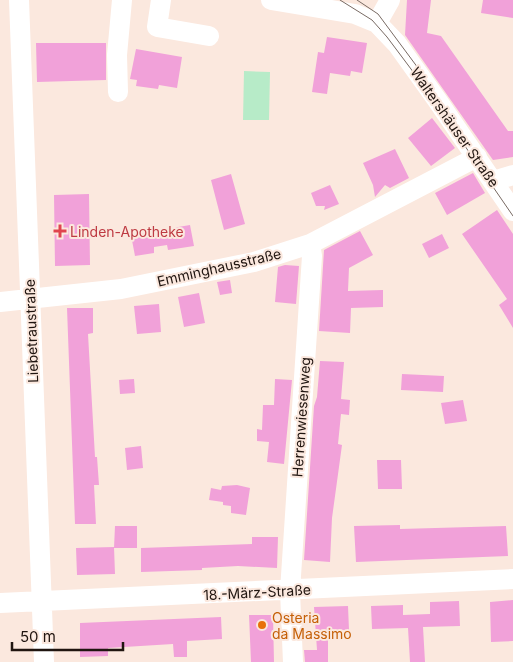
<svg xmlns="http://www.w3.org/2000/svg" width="513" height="662" font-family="Inter,sans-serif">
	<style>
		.grass { fill: #b7ebc8 }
		.building { fill: #f1a1d9 }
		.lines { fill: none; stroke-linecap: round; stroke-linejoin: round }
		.minor { stroke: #fff; stroke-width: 20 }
		.tram { stroke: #786a63; stroke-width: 1 }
		.health-dot { fill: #e0444e; stroke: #fbe8de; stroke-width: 2 }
		.food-dot { fill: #e8710a; stroke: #fbe8de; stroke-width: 2 }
		.labels { text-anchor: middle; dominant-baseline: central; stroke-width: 4; stroke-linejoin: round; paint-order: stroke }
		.street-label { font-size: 14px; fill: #201510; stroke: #fbe8de }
		.health-label { font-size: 14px; fill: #be3a42; stroke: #fbe8de; text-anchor: start }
		.food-label { font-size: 14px; fill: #c56008; stroke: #fbe8de; text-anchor: start }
	</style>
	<rect width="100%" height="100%" fill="#fbe8de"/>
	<path class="grass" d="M244 71 270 72 269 120H243Z"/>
	<path class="building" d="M407 0H431L427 33 441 36 508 131H513V157L493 160 405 35Z
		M483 0H513V18L481 13Z
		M327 37 367 43 362 73 351 71 350 76 330 73 327 94 312 92 318 52 324 53Z
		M36 43H106V80L37 82Z
		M136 49 182 57 177 88 159 85 158 89 136 86 137 80 130 79Z
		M432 118 455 148 431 166 408 138Z
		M395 149 409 178 390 188 385 185 375 197 373 185 363 163Z
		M473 173 485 193 447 215 435 193Z
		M231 174 245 224 224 230 211 180Z
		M330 185 339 204 324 210 325 206H316L311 193Z
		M89 194 90 265 55 266 54 195Z
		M497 210 513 234V328L499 305 507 299 462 234Z
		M190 225 194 246 168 250 167 245 154 247V253L135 256 131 235Z
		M360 231 373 255 349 268 348 291 383 290V307L351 308 350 333 319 331 324 250Z
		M442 234 449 248 429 258 422 244Z
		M285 265 299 266 296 304 275 302 278 267Z
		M230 280 232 293 220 295 217 282Z
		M199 293 205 323 184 327 178 297Z
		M159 304 161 332 137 334 134 306Z
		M67 308H93V333L88 334 95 457H97L99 485H94L96 524H75Z
		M320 361 344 362 341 399 350 400 349 415 341 414 338 444 342 445 332 518 330 562 304 560 314 406 317 397Z
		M402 374 444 376 443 392 401 390Z
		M134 379 135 393 120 394 119 380Z
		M275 379 292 380 284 464 267 462 269 442 257 441V429L262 430 263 405H274Z
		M463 400 467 421 445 424 441 403Z
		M141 446 143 468 127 470 125 448Z
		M377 460H401L402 489H378Z
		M237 485 250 488 246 515 231 513V506L223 505V502L209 500 211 488 221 490 222 486Z
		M400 525V529L506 526 508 556 356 562 354 526Z
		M115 526H137V548H114Z
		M252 537H278L277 568 238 566 202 568V570L141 572V548L252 544Z
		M114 547 115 574 77 575 76 548Z
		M513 600V641L491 642 490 602Z
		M459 601 460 626 423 627 425 662H410L408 628 372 629 371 606 403 605V615L430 614V602Z
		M348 606 349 630H333L334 638H328V662H305L304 650H317L314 607Z
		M249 615H273L274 662H251Z
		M221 617 222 639 187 641V657H174L173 644 108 648V656L80 657V623Z"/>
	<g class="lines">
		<path class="minor" d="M19 0 44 662
			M161 0 157 27 209 36
			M271 0 355 14 377 23 397 44 437 100 513 211
			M377 23 390 0
			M118 92 117 55 122 0
			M493 181 513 175
			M0 302 121 289 254 262 310 244 477 157
			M0 603 513 579
			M293 662 290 591 312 256 310 244"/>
		<path class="tram" d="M340 0 372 20 387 37 423 85 513 216
			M357 0 378 14 421 72"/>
	</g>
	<path class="health-dot" d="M57.5 223.5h5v5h5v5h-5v5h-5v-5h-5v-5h5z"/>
	<circle class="food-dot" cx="262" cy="625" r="5"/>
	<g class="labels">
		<g class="street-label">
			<text transform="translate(455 127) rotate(55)">Waltershäuser Straße</text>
			<text transform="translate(219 267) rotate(-13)">Emminghausstraße</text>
			<text transform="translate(31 331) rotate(-92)">Liebetraustraße</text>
			<text transform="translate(301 417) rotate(-86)">Herrenwiesenweg</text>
			<text transform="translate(257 592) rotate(-3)">18.-März-Straße</text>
		</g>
		<g class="health-label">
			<text x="70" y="231">Linden-Apotheke</text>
		</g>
		<g class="food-label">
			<text x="272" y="617">Osteria<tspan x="272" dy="16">da Massimo</tspan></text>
		</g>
	</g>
	<path d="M12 642v8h111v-8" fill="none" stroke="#201510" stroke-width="2.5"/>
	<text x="20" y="642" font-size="15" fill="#201510" stroke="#fbe8de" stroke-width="4" paint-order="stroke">50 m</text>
</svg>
